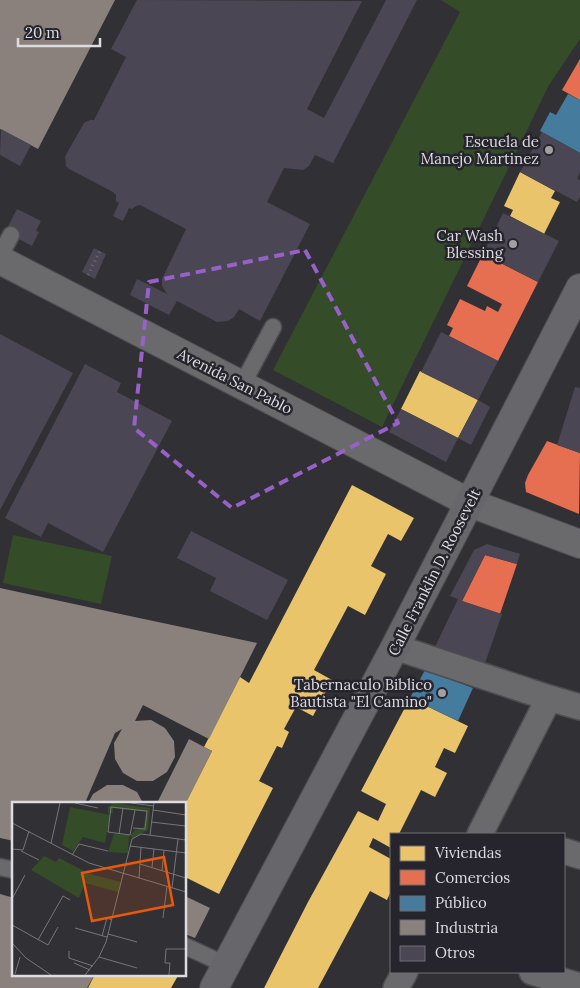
<svg xmlns="http://www.w3.org/2000/svg" width="580" height="988" font-family="Lora,serif">
	<style>
		.green { fill: #344c27 }
		.homes { fill: #e9c46a }
		.shops { fill: #e76f51 }
		.public { fill: #457b9d }
		.industry { fill: #8a817c }
		.building { fill: #4b4654 }
		.lines { fill: none; stroke-linecap: round; stroke-linejoin: round }
		.service-casing { stroke: #4d4c4f; stroke-width: 19 }
		.pedestrian-casing { stroke: #4d4c4f; stroke-width: 28 }
		.minor-casing { stroke: #4d4c4f; stroke-width: 30 }
		.tertiary-casing { stroke: #4d4c4f; stroke-width: 30 }
		.secondary-casing { stroke: #4d4c4f; stroke-width: 30 }
		.path { stroke: #6c6c6e; stroke-width: 3; stroke-dasharray: 1 4; stroke-linecap: butt }
		.service { stroke: #6a6a6d; stroke-width: 16 }
		.pedestrian { stroke: #6a6a6d; stroke-width: 25 }
		.minor { stroke: #6a6a6d; stroke-width: 28 }
		.tertiary { stroke: #6a6a6d; stroke-width: 28 }
		.secondary { stroke: #67666b; stroke-width: 28 }
		.marked { fill: none; stroke: #9861c9; stroke-width: 4; stroke-dasharray: 10 6; stroke-linejoin: round }
		.poi-dot { fill: #a1a0a4; stroke: #26242c; stroke-width: 2 }
		.labels { text-anchor: middle; dominant-baseline: central; stroke-width: 5; stroke-linejoin: round; paint-order: stroke }
		.poi-label { font-size: 15px; fill: #dddce1; stroke: #26242c; text-anchor: end }
		.street-label { font-size: 15px; fill: #dddce1; stroke: #26242c }
		.inset-road { fill: none; stroke: #767579; stroke-width: 1 }
		.view { fill: #e8590c; fill-opacity: 0.15; stroke: #e8590c; stroke-width: 2.5 }
		.inset-edge { fill: none; stroke: #dddce1; stroke-width: 2.5 }
	</style>
	<rect width="100%" height="100%" fill="#313034"/>
	<path class="green" d="M441 0H580V39L549 85 382 427 273 370 460 12Z
		M13 535 112 556 101 604 3 583Z"/>
	<path class="homes" d="M520 172 555 191 551 198 560 202 544 234 510 216 513 210 504 206Z
		M420 371 478 400 458 438 401 409Z
		M352 485 414 518 401 541 388 534 371 566 386 574 365 615 348 606 314 670 332 680 313 716 296 707 284 729 289 732 282 748 277 746 259 781 273 788 219 894 185 877V804L212 751 204 747 240 677 249 683Z
		M410 698 468 726 455 753 444 748 435 767 447 773 435 797 421 790 399 834H391V848L373 838 369 847 391 859V891L387 900 370 891 318 988H264L308 902 358 811 378 821 386 804 361 791Z
		M95 974H179L171 988H88Z"/>
	<path class="shops" d="M580 59V100L562 90Z
		M483 254 538 282 498 361 449 336 453 328 447 325 460 299 485 311 487 306 498 312 502 304 467 286Z
		M547 441 580 453 579 514 526 492 525 483 528 475Z
		M485 555 517 564 500 614 462 601Z"/>
	<path class="public" d="M568 94 580 100V153L540 131 550 112 556 115Z
		M425 670 473 688 458 721 410 698Z"/>
	<path class="industry" d="M0 0H115L38 149 0 129Z
		M0 588 125 615 257 643 209 739 143 705 135 721 151 720 165 728 174 741 175 757 167 772 153 781H137L123 773 115 759 114 743 122 729 115 733 85 803H14V841L0 838Z
		M189 739 212 751 186 803H157Z
		M107 785H123L137 792 143 803H88L93 794Z
		M0 894 14 898V974H95L87 988H0Z
		M185 896 210 908 195 938 185 934Z"/>
	<path class="building" d="M137 0 362 1 307 109 324 118 386 0H417L333 163 315 155 309 166 303 170 284 168 267 202 310 224 260 321 239 309 234 317 228 321 217 322 177 301 169 315 130 295 137 279 167 294 162 286V279L186 229 140 205 136 206 132 209 129 208 123 221 113 216 119 203 116 201V195L113 192 69 169 66 166 65 157 68 151 84 123 90 120H94L126 57 111 49Z
		M1 129 31 145 20 166 0 155Z
		M542 132 580 153V172L577 179 580 180V197L577 202 520 172Z
		M17 209 41 221 36 231 39 232 32 246 5 232Z
		M503 213 559 241 538 282 483 254Z
		M94 248 106 254 95 279 82 272Z
		M441 332 498 361 478 400 490 407 471 445 458 438 478 400 421 372Z
		M0 334 73 373 0 510Z
		M85 364 121 383 117 392 172 421 103 552 48 523 41 537 5 518Z
		M575 387 580 388V453L557 445Z
		M401 409 458 438 446 462 389 432Z
		M191 531 288 580 267 620 210 591 216 578 177 558Z
		M487 544 520 554 517 564 485 555 462 601 502 614 483 669 433 651 458 599 450 596 474 550Z"/>
	<g class="lines">
		<g class="service-casing">
			<path id="service" d="M0 256 11 235
				M242 385 273 327
				M0 867 14 870
				M185 946 226 965"/>
		</g>
		<g class="pedestrian-casing">
			<path id="pedestrian" d="M395 647 549 698 580 707
				M480 834 549 698
				M564 851 580 856
				M532 972 580 986
				M396 988 405 972"/>
		</g>
		<g class="minor-casing">
			<path id="minor" d="M470 503 580 544"/>
		</g>
		<g class="tertiary-casing">
			<path id="tertiary" d="M0 260 470 503"/>
		</g>
		<g class="secondary-casing">
			<path id="secondary" d="M214 988 395 647 580 288"/>
		</g>
		<path class="path" d="M88 275 100 251"/>
		<use href="#service" class="service"/>
		<use href="#pedestrian" class="pedestrian"/>
		<use href="#minor" class="minor"/>
		<use href="#tertiary" class="tertiary"/>
		<use href="#secondary" class="secondary"/>
	</g>
	<path class="marked" d="M305 250 398 423 232 508 134 428 149 282Z"/>
	<g class="poi-dot">
		<circle cx="549" cy="150" r="5"/>
		<circle cx="513" cy="244" r="5"/>
		<circle cx="442" cy="693" r="5"/>
	</g>
	<g class="labels">
		<g class="poi-label">
			<text x="539" y="141">Escuela de<tspan x="539" dy="17">Manejo Martinez</tspan></text>
			<text x="503" y="235">Car Wash<tspan x="503" dy="17">Blessing</tspan></text>
			<text x="432" y="684">Tabernaculo Biblico<tspan x="432" dy="17">Bautista "El Camino"</tspan></text>
		</g>
		<g class="street-label">
			<text transform="translate(235 381) rotate(27)">Avenida San Pablo</text>
			<text transform="translate(434 572) rotate(-63)">Calle Franklin D. Roosevelt</text>
		</g>
	</g>
	<g transform="translate(12 802)">
		<rect width="174" height="174" fill="#313034"/>
		<path d="M101 1 138 6 136 28 120 36 118 33 123 28 132 25 134 10 101 6V11H96V5ZM58 5 98 13 93 41 71 35 61 49 50 43ZM102 32 117 33 116 51 96 50ZM32 54 44 60 47 56 78 72 109 80 106 90 73 81 67 96 19 68Z" fill="#344c27"/>
		<path class="inset-road" d="M63 1 86 6M119 1 142 4M141 8 174 13M139 20 174 24M0 21 77 61 174 90M121 26 133 27 135 9H134L99 5 96 30 118 33 123 8M107 32 111 6M138 33 142 1M39 41 48 1M118 44 174 51M0 47 11 48 17 29M9 49 27 58M60 53 67 42 96 49M128 62 174 76M140 65 142 47M150 69 152 48M127 76 129 45M160 86 166 37M0 97 13 73M151 116 155 84M0 123 36 143 46 125M63 126 95 135M96 132 125 140M90 134 95 116 100 118M26 138 51 94 58 98M0 141 14 156 39 173M57 149V156L81 164M87 155 125 166M62 161 78 168M3 172 8 155M73 173 87 155 94 140 120 37 129 32 174 38M157 173 158 161H153L154 147H174"/>
		<path class="view" d="M152 55 161 103 80 119 70 71Z"/>
		<rect width="174" height="174" class="inset-edge"/>
	</g>
	<rect x="390" y="833" width="175" height="140" fill="#26242c" stroke="#6f6e74"/>
	<rect x="400" y="846" width="25" height="15" fill="#e9c46a" stroke="#6f6e74"/>
	<text x="435" y="858" font-size="15" fill="#dddce1">Viviendas</text>
	<rect x="400" y="870" width="25" height="15" fill="#e76f51" stroke="#6f6e74"/>
	<text x="435" y="883" font-size="15" fill="#dddce1">Comercios</text>
	<rect x="400" y="896" width="25" height="15" fill="#457b9d" stroke="#6f6e74"/>
	<text x="435" y="908" font-size="15" fill="#dddce1">Público</text>
	<rect x="400" y="920" width="25" height="15" fill="#8a817c" stroke="#6f6e74"/>
	<text x="435" y="933" font-size="15" fill="#dddce1">Industria</text>
	<rect x="400" y="946" width="25" height="15" fill="#4b4654" stroke="#6f6e74"/>
	<text x="435" y="958" font-size="15" fill="#dddce1">Otros</text>
	<path d="M18 38v8h82v-8" fill="none" stroke="#dddce1" stroke-width="2.5"/>
	<text x="25" y="38" font-size="15" fill="#dddce1" stroke="#26242c" stroke-width="4" paint-order="stroke">20 m</text>
</svg>
